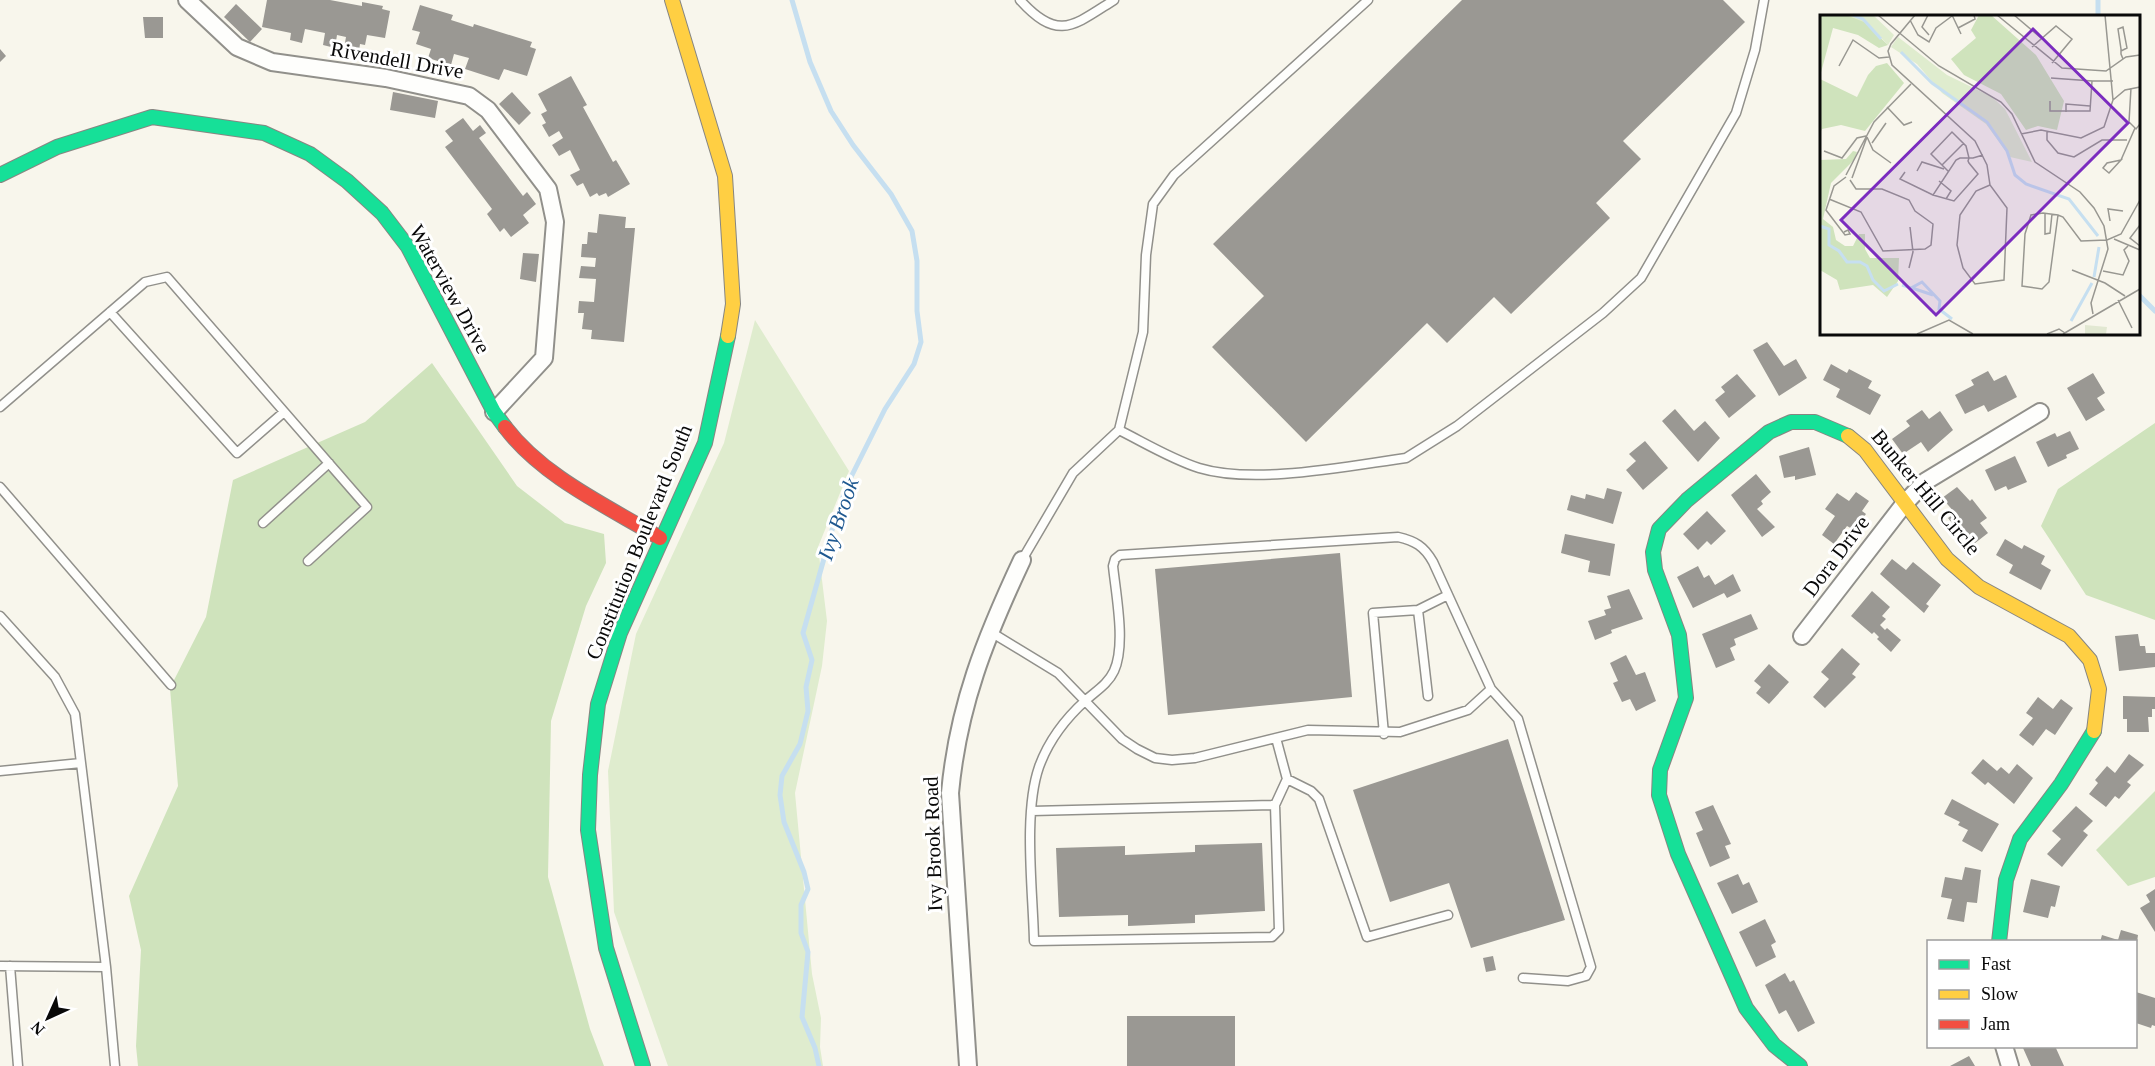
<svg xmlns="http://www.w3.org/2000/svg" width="2155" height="1066" font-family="'Times New Roman',serif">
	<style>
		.green { fill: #dfecce }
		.forest { fill: #cfe3bc }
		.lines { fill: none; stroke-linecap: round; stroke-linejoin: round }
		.stream { stroke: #c6dff0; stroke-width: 5 }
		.building { fill: #9a9893 }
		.lane-casing { stroke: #91908b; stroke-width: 11 }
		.street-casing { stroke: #91908b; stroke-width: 20 }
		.fast-casing { stroke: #878682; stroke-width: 16 }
		.slow-casing { stroke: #878682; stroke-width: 16 }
		.jam-casing { stroke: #878682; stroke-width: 16 }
		.lane { stroke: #fefefc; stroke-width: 8 }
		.street { stroke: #fefefc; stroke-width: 16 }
		.fast { stroke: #16e098; stroke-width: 14 }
		.slow { stroke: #ffcf43; stroke-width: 14 }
		.jam { stroke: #f24e42; stroke-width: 14 }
		.labels { text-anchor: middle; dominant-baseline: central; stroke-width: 6; stroke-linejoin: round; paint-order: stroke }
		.street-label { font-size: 21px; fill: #090909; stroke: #fff }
		.water-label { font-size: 22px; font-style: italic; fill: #1e5890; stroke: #fff }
		.inset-river { fill: none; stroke: #c6dff0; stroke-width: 3 }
		.inset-road { fill: none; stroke: #989791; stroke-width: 1.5 }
		.view { fill: #7b2cbf; fill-opacity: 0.15; stroke: #7b2cbf; stroke-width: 3 }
		.inset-edge { fill: none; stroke: #090909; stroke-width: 3 }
	</style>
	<rect width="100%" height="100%" fill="#f8f6ec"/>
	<path class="green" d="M755 320 849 471 818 547 827 621 822 666 795 793 812 974 821 1018 820 1047 823 1066H668L614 912 608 771 636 634 724 443Z"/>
	<path class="forest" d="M432 363 517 486 565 523 604 534 606 563 586 606 551 721 548 877 590 1029 604 1066H138L136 1046 141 950 129 896 178 786 170 688 206 617 233 480 365 422Z
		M2155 423V620L2086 595 2041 526 2058 489Z
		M2155 791V877L2128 886 2096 850Z"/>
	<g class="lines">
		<path class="stream" d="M792 0 810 62 831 111 853 145 891 194 912 231 917 261V311L921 342 914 364 885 409 848 483 834 523 803 633 812 660 806 687 808 711 800 744 782 776 780 795 784 822 804 872 808 889 801 905V933L808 952 802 1017 815 1048 819 1066
			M2098 16V0
			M2138 294 2155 311"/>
	</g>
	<path class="building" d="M267 0H330L362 6V2L383 6 382 9 390 11 385 38 367 35 365 45 360 44 359 51 344 48 346 37 337 35 335 48 323 45 325 33 305 29 302 43 290 40 291 33 262 27Z
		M1462 0H1723L1745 22 1623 141 1641 159 1596 203 1610 218 1511 314 1494 297 1447 343 1427 323 1306 442 1212 347 1264 296 1213 244Z
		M236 4 262 29 250 42 224 17Z
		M420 5 453 15 451 20 473 27 474 24 532 42 530 47 536 49 527 76 504 69 499 80 465 69 469 58 454 54 451 65 428 58 431 49 416 44 420 32 412 30Z
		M143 17H163V38H145Z
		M0 49 6 56 0 62Z
		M571 76 587 105 583 107 613 162 616 160 630 184 608 197 606 193 599 196 597 193 590 197 583 183 577 186 570 175 580 170 570 150 559 156 552 145 563 138 559 131 549 137 542 125 546 123 541 114 547 111 538 94Z
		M393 92 438 101 435 118 390 110Z
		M512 92 531 113 519 125 499 104Z
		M463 118 473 131 480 125 486 133 479 138 523 196 527 192 536 204 523 215 529 223 511 237 504 228 500 232 487 214 492 209 445 147 453 141 445 131Z
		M599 214 626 217 625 228H635L624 342 591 339 592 330 582 329 584 313H578L579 301 594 302 596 279 579 278 581 266 595 267 596 258 581 257 582 244H587L588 232 597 233Z
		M523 253 539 254 536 282 520 279Z
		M1767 342 1784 366 1796 359 1807 378 1779 396 1753 350Z
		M1831 364 1847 373 1849 369 1872 381 1868 388 1881 395 1870 415 1836 397 1840 389 1823 380Z
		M1988 371 1994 381 2006 375 2017 397 1988 412 1984 405 1965 414 1955 395 1974 385 1971 380Z
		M2093 373 2105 393 2097 398 2105 410 2086 421 2067 388Z
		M1737 374 1756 396 1729 418 1715 400 1725 392 1721 387Z
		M1675 409 1694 431 1705 421 1720 438 1698 462 1662 421Z
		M1922 410 1929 419 1940 411 1953 430 1928 452 1921 442 1903 454 1892 439 1910 426 1906 421Z
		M2070 431 2079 449 2066 455 2067 458 2048 467 2036 442 2055 433 2057 437Z
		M1645 441 1668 468 1643 490 1626 470 1636 461 1629 454Z
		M1809 447 1816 475 1795 480V476L1784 478 1779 456Z
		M2015 456 2027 482 2008 490 2006 486 1995 491 1985 470Z
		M1756 474 1771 492 1761 501 1763 504 1757 509 1775 527 1762 537 1731 495Z
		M1957 487 1970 501 1972 499 1987 518 1980 523 1988 533 1970 547 1948 518 1955 513 1942 498Z
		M1607 488 1622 492 1613 524 1567 510 1571 495 1585 499 1586 494 1604 499Z
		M1856 492 1869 501 1862 511 1866 514 1854 530 1847 526 1834 544 1822 535 1835 516 1825 509 1837 493 1849 501Z
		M1707 511 1726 531 1711 545 1707 541 1698 550 1683 534Z
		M1565 534 1615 544 1610 576 1588 572 1590 561 1561 553Z
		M2005 539 2022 549 2024 545 2045 556 2041 564 2051 570 2041 590 2009 573 2013 565 1996 555Z
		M1340 553 1352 697 1168 715 1155 569Z
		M1892 559 1906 570 1913 562 1941 585 1926 604 1929 606 1924 613 1880 574Z
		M1698 566 1704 578 1709 575 1715 585 1733 574 1741 591 1727 598 1724 593 1693 608 1677 577Z
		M1629 589 1643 619 1611 630 1612 633 1595 640 1588 621 1606 615 1604 610 1611 608 1607 596Z
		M1872 591 1890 607 1882 616 1886 619 1880 625 1885 630 1887 628 1901 640 1891 652 1877 639 1879 637 1874 632 1872 634 1851 616Z
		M1751 614 1758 629 1734 639 1736 645 1730 648 1735 660 1716 668 1702 634Z
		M2138 634 2140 646H2145L2146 653H2155V667L2119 671 2115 636Z
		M1842 648 1860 664 1852 674 1856 677 1825 708 1813 697 1829 679 1821 672Z
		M1626 655 1636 675 1645 672 1656 701 1636 711 1630 699 1622 702 1613 683 1618 681 1610 663Z
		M1769 664 1789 682 1769 704 1756 693 1761 687 1754 681Z
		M2123 696 2155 697V709H2152V717H2148L2149 732H2127V719H2123Z
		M2038 697 2053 709 2061 699 2073 708 2055 735 2046 729 2033 746 2019 735 2033 718 2026 713Z
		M1508 739 1565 920 1471 948 1449 883 1390 902 1353 790Z
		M2129 754 2144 765 2127 782 2131 785 2119 799 2115 796 2106 807 2089 794 2098 783 2095 780 2107 766 2115 773Z
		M1983 759 1997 771 2001 767 2009 774 2017 764 2033 778 2014 804 1988 782 1985 785 1971 773Z
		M1952 799 1999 824 1982 852 1962 841 1968 830 1958 825 1960 822 1944 814Z
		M1713 805 1731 844 1725 846 1730 858 1710 867 1696 833 1703 830 1695 812Z
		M2076 806 2093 821 2083 831 2088 835 2062 867 2047 854 2061 839 2052 831Z
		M1262 843 1265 911 1195 915V923L1128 926V915L1059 917 1056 848 1125 846V855L1195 852V845Z
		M1965 867 1981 870 1977 903 1967 902 1964 922 1947 919 1952 899 1941 897 1945 877 1962 880Z
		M1738 874 1743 885 1749 882 1758 902 1732 914 1717 883Z
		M2031 879 2060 886 2055 907 2051 906 2048 918 2023 912Z
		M2155 889V932L2140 908 2150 902 2146 895Z
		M1765 919 1776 942 1771 945 1776 957 1756 967 1739 932Z
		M2121 930 2138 935 2137 942H2100L2102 935 2118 940Z
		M1493 956 1496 970 1486 972 1483 958Z
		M1785 973 1790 982 1794 980 1815 1023 1798 1032 1786 1010 1779 1014 1765 985Z
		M2136 992 2155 998V1026L2152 1025 2151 1028 2136 1023Z
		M1127 1016H1235V1066H1127Z
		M2025 1046H2055L2064 1066H2031L2023 1048Z
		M1969 1056 1975 1066H1950Z"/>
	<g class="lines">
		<g class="lane-casing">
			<path id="lane" d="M1020 0C1058 42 1073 26 1114 0
				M110 312 237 453 284 412
				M0 407 145 282 167 277 367 507 308 561
				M1119 430C1145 443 1171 459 1199 468 1255 485 1348 466 1406 458L1457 426 1603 313 1641 278 1736 113 1755 50 1764 0
				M0 487 171 685
				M263 523 329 463
				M1022 560 1073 473 1119 430 1143 332 1146 255 1153 204 1174 175 1368 0
				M1418 610 1428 696
				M0 616 55 677 75 714 106 967 115 1066
				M989 631 1058 673 1122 739 1137 749 1155 758 1172 760 1195 758 1308 730 1400 732 1468 710 1491 689 1433 562C1424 546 1415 541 1398 537L1120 555 1115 559 1113 566C1116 595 1126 645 1114 671 1108 684 1096 691 1086 700 1066 718 1048 742 1039 767 1023 813 1033 891 1034 941L1272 937 1279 930 1275 805 1287 779 1276 738
				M1491 689 1518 719 1591 967 1586 976 1568 981 1523 978
				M1384 734 1373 613 1418 610 1448 595
				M0 771 81 763
				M1287 779 1311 791 1319 799 1367 937 1448 915
				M1032 811 1275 805
				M0 966 106 967
				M10 966 18 1066"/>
		</g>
		<g class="street-casing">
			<path id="street" d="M187 0 237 47 272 62 386 78 469 96 488 110 548 189 555 222 544 358 494 412
				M1802 636 1905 503 1926 481 2040 412
				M2004 1046 2010 1066
				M968 1066 950 793C958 706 985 639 1022 560"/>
		</g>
		<g class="fast-casing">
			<path id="fast" d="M0 175 57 147 152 117 264 133 310 154 347 181 382 213 408 247 494 412 505 427
				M1999 942 2006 880 2020 839 2061 784 2094 731
				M643 1066 606 948 588 830 590 775 598 704 620 633 705 443 728 336
				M1800 1066 1774 1045 1746 1008 1678 854 1659 795 1660 770 1686 698 1679 635 1655 570 1653 552 1659 529 1687 500 1769 432 1791 422H1815L1848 436"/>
		</g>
		<g class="slow-casing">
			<path id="slow" d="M672 0 725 176 733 304 728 336
				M1848 436 1865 450 1947 559 1979 587 2069 636 2090 660 2099 689 2094 731"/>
		</g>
		<g class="jam-casing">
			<path id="jam" d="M505 427C543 477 607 506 660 538"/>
		</g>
		<use href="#lane" class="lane"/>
		<use href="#street" class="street"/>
		<use href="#fast" class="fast"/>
		<use href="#slow" class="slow"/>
		<use href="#jam" class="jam"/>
	</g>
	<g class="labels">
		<g class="street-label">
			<text transform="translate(397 60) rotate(10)">Rivendell Drive</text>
			<text transform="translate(450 289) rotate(61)">Waterview Drive</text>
			<text transform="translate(1926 492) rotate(50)">Bunker Hill Circle</text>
			<text transform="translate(639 542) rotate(-68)">Constitution Boulevard South</text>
			<text transform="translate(1836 556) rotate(-53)">Dora Drive</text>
			<text transform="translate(933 844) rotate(-92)">Ivy Brook Road</text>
		</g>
		<g class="water-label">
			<text transform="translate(838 519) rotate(-71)">Ivy Brook</text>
		</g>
	</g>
	<g transform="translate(1820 15)">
		<rect width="320" height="320" fill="#f8f6ec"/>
		<path d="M26 0H53L74 20 68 30 55 16ZM78 22 127 60 172 82 185 94 212 147 190 142 166 109 122 78 97 49 71 32Z" fill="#dfecce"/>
		<path d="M1 0H26L44 7 68 30 59 33 38 20 13 13 0 61ZM159 0H171L216 40 244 86 237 115 218 111 206 115 181 79 144 60 131 44 156 23 151 15ZM67 48 84 68 45 116 21 110 2 114 0 118V64L37 82 48 60 56 51ZM33 136 37 137 34 145 11 168 3 204 13 212 16 225 25 231H33L39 219H45V234L50 243H79L78 266 67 282 53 270 20 275 17 265 0 255V145L26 144Z" fill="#cfe3bc"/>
		<path d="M265 310 287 312 286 319H265Z" fill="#e2e8d2"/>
		<path class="inset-river" d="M33 0 43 4 61 24M81 37 112 68 167 107 187 136 195 160 206 169 249 184 278 221M0 211 9 214V230L19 236 27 247H40L47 251 53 265 64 276 78 269M274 262 279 232M82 270 91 273 102 267 120 286 119 294 132 304M92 273 113 280M251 306 272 268"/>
		<path class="inset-road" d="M58 0 119 51 181 87 192 99 215 147 260 177 274 193 284 211 288 234 271 288 273 299M95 0 71 29 68 36 72 50 155 126 167 150 170 170 187 193 184 265 155 269 143 253 137 230 140 200 156 176 170 170M108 0 102 12 109 20M132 0 141 19M177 0 242 53 286 56 306 42 320 40M194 0 221 23M90 5 98 20 109 27 116 13 132 1M138 13 155 4 154 0M212 32 236 11 252 24 232 48M301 36 307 33 303 12 298 14 301 34V39L303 44M19 51 33 25 59 43 69 42M272 66H293M311 73 309 107 316 114 320 109M293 85 305 75 320 72M230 86V96H270L272 66 231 63M67 92 84 110 92 107M246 97V89L270 91M227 116V125L238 138 254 142 282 125H307M201 119 221 115 261 123 284 112 293 85 285 0M47 122 53 135 71 148M52 128 66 108M4 136 22 143 37 123 46 121M301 145 289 158 283 153 287 148ZM301 145 315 113M122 150 144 128M97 156 102 147 124 154M128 156 111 139 132 117 146 131 149 143 148 146 149 148 158 159 134 186 113 180 136 145 140 143H153L163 140M85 157 80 164 113 180M26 160 54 107 91 69M32 163 47 122M119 166 131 176 126 184M9 184 41 197 63 236 105 234 111 230 113 209 95 196 89 185 62 174H36L30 165M225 198V219L230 218 232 199M238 200 229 267 222 274 202 271 205 219 211 200 223 198 238 200 243 202 261 226 287 225 301 219 320 185M290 206 288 194 303 196M320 210 310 223 320 231M24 217 28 215 30 219 25 220 6 195 14 171 26 162M294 224 320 235M89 253 93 237 90 212M252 255 285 268 305 281M283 256 303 260 309 246 304 235 308 231M298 285 312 313M97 319 129 305 153 319M227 319 239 314 245 318M243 319 320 274"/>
		<path class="view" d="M213 14 308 108 116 300 21 205Z"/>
		<rect width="320" height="320" class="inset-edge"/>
	</g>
	<rect x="1927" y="940" width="210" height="108" fill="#ffffff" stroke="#9d9d9d" stroke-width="1.5"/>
	<rect x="1939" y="960" width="30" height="9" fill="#16e098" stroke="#9d9d9d" stroke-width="1.5"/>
	<text x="1981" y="970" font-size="18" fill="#090909">Fast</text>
	<rect x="1939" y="990" width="30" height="9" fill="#ffcf43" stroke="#9d9d9d" stroke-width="1.5"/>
	<text x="1981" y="1000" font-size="18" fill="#090909">Slow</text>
	<rect x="1939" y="1020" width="30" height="9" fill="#f24e42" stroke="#9d9d9d" stroke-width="1.5"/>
	<text x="1981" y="1030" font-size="18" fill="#090909">Jam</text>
	<g transform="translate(48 1018) rotate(225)" stroke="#ffffff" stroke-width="4.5" paint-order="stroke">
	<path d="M0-4.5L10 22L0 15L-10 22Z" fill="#090909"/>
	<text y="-9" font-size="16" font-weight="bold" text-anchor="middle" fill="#090909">N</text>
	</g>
</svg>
